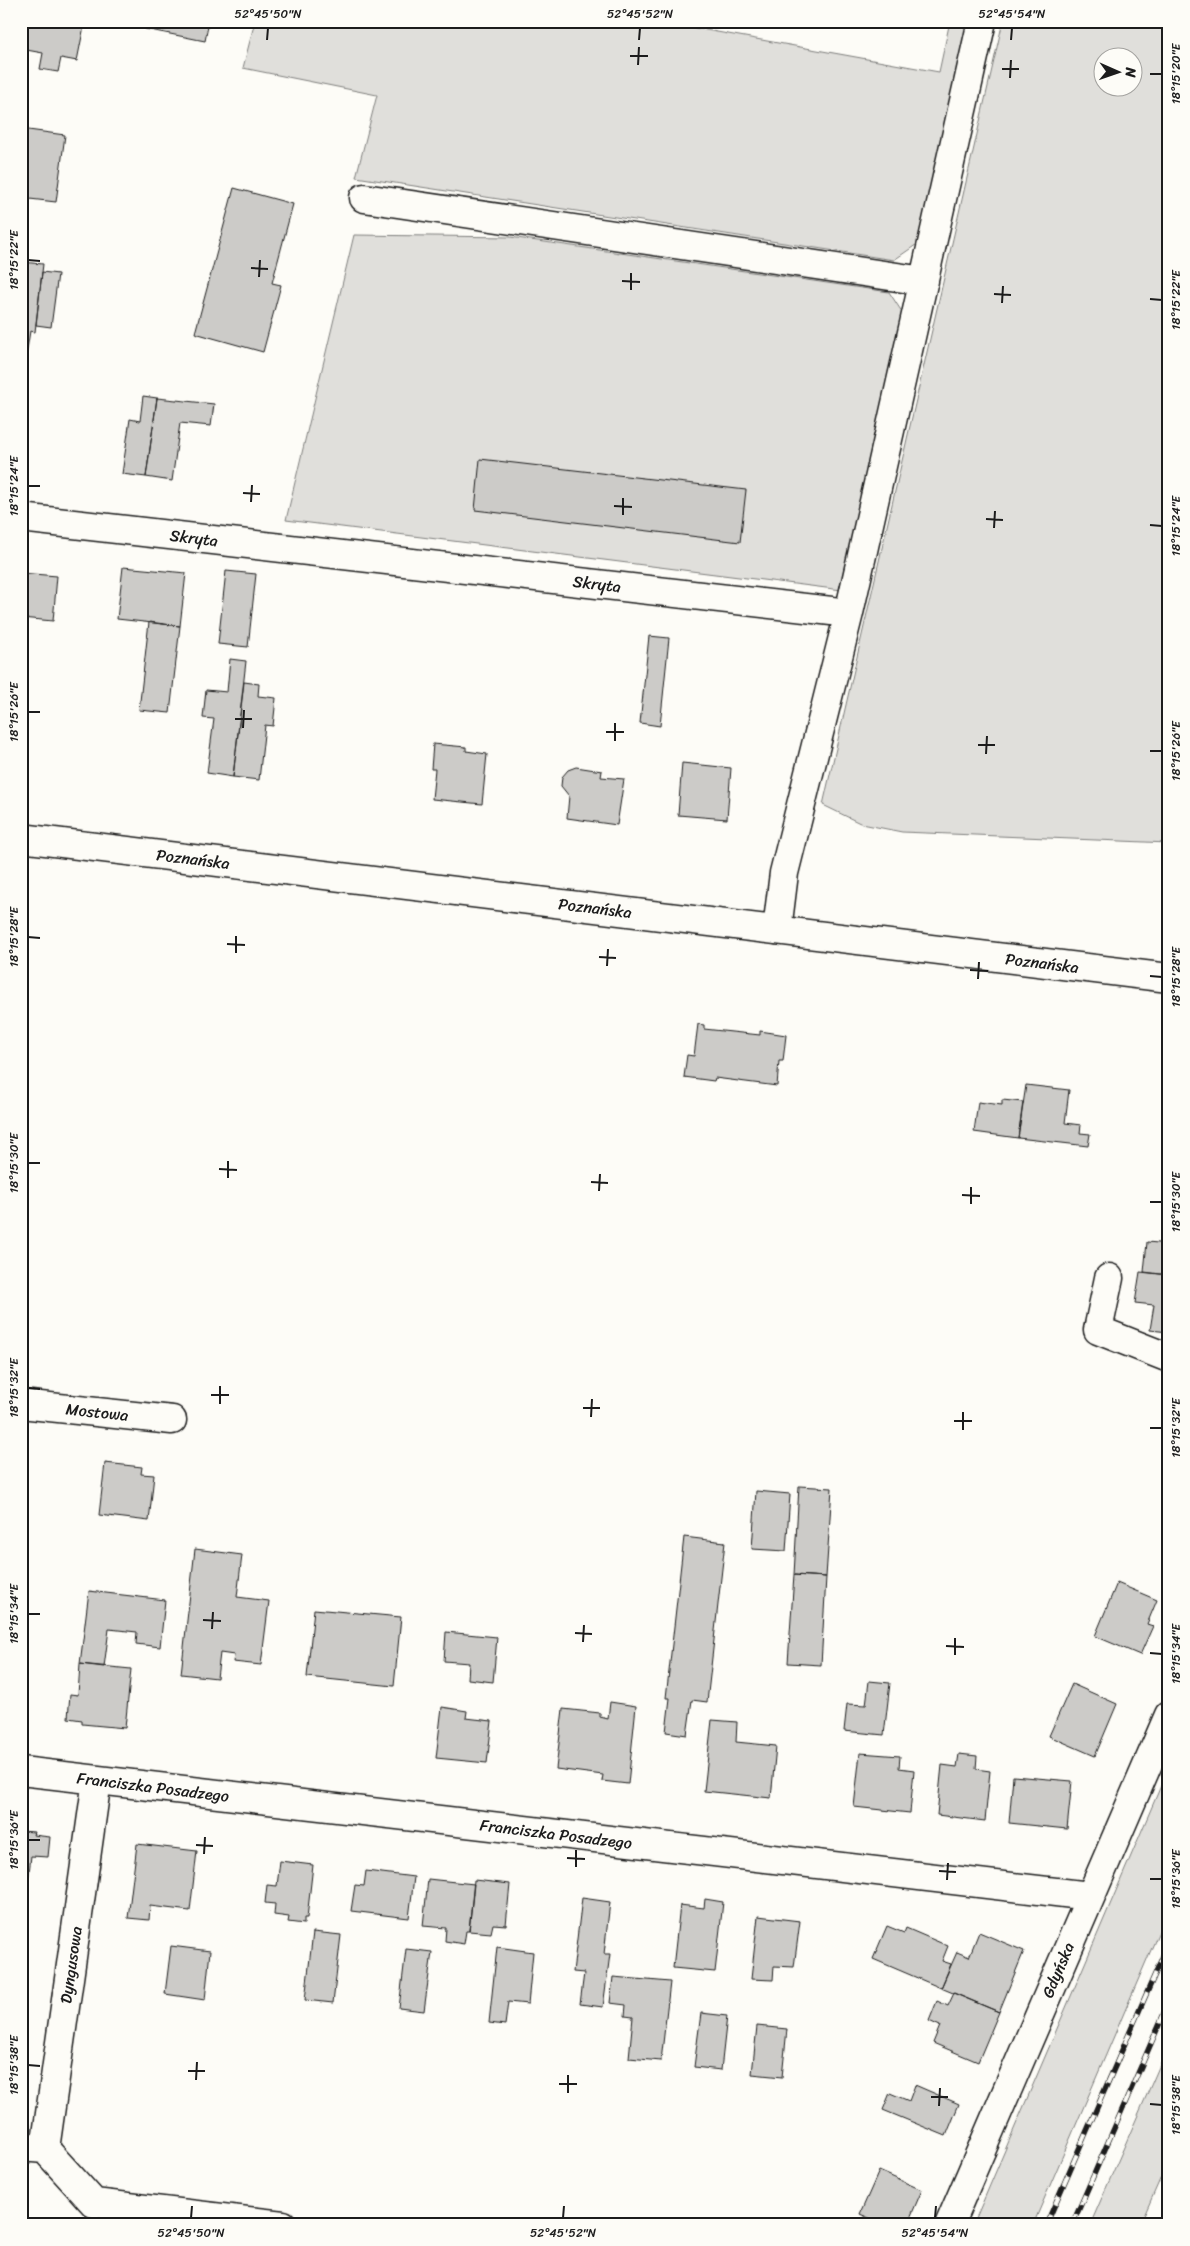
<svg xmlns="http://www.w3.org/2000/svg" width="1190" height="2246" font-family="Sriracha,sans-serif">
	<style>
		.green { fill: #e0dfdb; stroke: #7e7e7c; fill-rule: evenodd }
		.building { fill: #cccbc8; stroke: #1c1c1c }
		.lines { fill: none; stroke-linecap: round; stroke-linejoin: round }
		.minor-casing { stroke: #1c1c1c; stroke-width: 31 }
		.major-casing { stroke: #1c1c1c; stroke-width: 31 }
		.minor { stroke: #fdfcf7; stroke-width: 28 }
		.major { stroke: #fdfcf7; stroke-width: 28 }
		.rail-casing { stroke: #1c1c1c; stroke-width: 5.5 }
		.rail { stroke: #fdfcf7; stroke-width: 4; stroke-dasharray: 11; stroke-linecap: butt }
		.ticks { fill: none; stroke: #1c1c1c; stroke-width: 2 }
		.labels { text-anchor: middle; dominant-baseline: central; stroke-width: 4; stroke-linejoin: round; paint-order: stroke }
		.street-label { font-size: 16px; fill: #1c1c1c; stroke: #fdfcf7 }
		.neatline { fill: none; stroke: #1c1c1c; stroke-width: 2 }
		.ticks-label { font-size: 12px; text-anchor: middle; fill: #1c1c1c }
	</style>
	<rect width="100%" height="100%" fill="#fdfcf7"/>
	<filter id="ink" filterUnits="userSpaceOnUse"><feTurbulence type="fractalNoise" baseFrequency=".02" numOctaves="2"/><feDisplacementMap in="SourceGraphic" scale="10" xChannelSelector="R" yChannelSelector="G"/><feConvolveMatrix kernelMatrix="1 2 1 2 8 2 1 2 1" color-interpolation-filters="sRGB"/></filter>
	<g filter="url(#ink)">
		<path class="green" d="M255 21H656L939 72 950 21H971L923 240 894 260 356 177 377 95 243 68Z
			M1003 21H1169V843L902 832 862 824 823 805ZM1102 58H1132V88H1102Z
			M354 235 510 237 889 292 904 315 842 590 286 520Z
			M1169 1767V1908L1033 2225H973Z
			M1169 2044V2159L1140 2225H1090Z"/>
		<path class="building" d="M21 21H85L77 61 61 58 58 72 40 69 43 53 21 49Z
			M147 21H209L205 41 145 29Z
			M21 129 65 135 56 202 21 198Z
			M234 188 293 204 272 283 281 285 263 352 195 333Z
			M21 262 43 264 35 332 30 331 26 356 21 355Z
			M42 272 58 274 51 327 36 325Z
			M143 396 157 398 146 477 122 474 130 419 140 421Z
			M157 398 214 404 211 426 180 423 172 481 146 477Z
			M480 459 746 490 740 542 475 510Z
			M123 567 186 573 180 626 117 619Z
			M226 571 256 574 248 647 218 644Z
			M21 573 57 576 53 621 21 618Z
			M149 622 180 626 170 713 139 710Z
			M649 636 669 638 660 726 640 723Z
			M230 659 246 661 233 777 207 773 214 719 203 718 206 690 227 692Z
			M244 682 259 684 258 696 276 698 273 726 265 725 259 780 233 777Z
			M433 744 466 747V751L487 754 482 804 432 799 435 769H431Z
			M682 763 731 768 727 819 678 815Z
			M576 767 602 771 601 777 624 779 617 825 567 818 569 796 561 786 562 777 568 770Z
			M698 1024 704 1025V1029L760 1035V1031L786 1035 783 1061H779L777 1086 715 1078 714 1081 684 1077 687 1055 694 1056Z
			M1026 1085 1069 1090 1065 1123 1081 1125 1080 1133 1090 1134 1088 1146 1018 1138Z
			M1002 1100 1023 1102 1018 1138 974 1132 978 1102 1002 1105Z
			M1147 1242 1169 1244V1275L1144 1272Z
			M1140 1272 1169 1275V1332L1150 1330 1154 1305 1135 1303Z
			M105 1463 142 1467 141 1474 154 1475 149 1521 99 1515Z
			M799 1486 832 1488 826 1577 794 1575Z
			M756 1491 790 1494 786 1551 752 1549Z
			M684 1537 725 1542 707 1702 692 1700 687 1735 666 1732 670 1698H666Z
			M195 1549 242 1555 237 1597 269 1601 261 1665 233 1662 234 1655 220 1653 217 1678 181 1674Z
			M794 1575 826 1577 821 1665 788 1663Z
			M1117 1583 1157 1600 1147 1624 1153 1626 1140 1655 1095 1636Z
			M89 1591 165 1600 160 1647 136 1644 137 1632 109 1629 104 1667 80 1664Z
			M314 1609 401 1617 394 1686 307 1677Z
			M446 1632 497 1637 493 1682 468 1679 469 1663 444 1661Z
			M80 1664 131 1669 125 1728 82 1724V1720L68 1718 70 1694 78 1695Z
			M869 1681 890 1683 884 1735 844 1731 847 1704 866 1705Z
			M1072 1684 1117 1704 1095 1756 1049 1736Z
			M610 1702 636 1706 628 1784 602 1781 603 1775 556 1769 563 1709 600 1713V1717L608 1719Z
			M442 1707 467 1711 466 1718 492 1721 487 1763 436 1758Z
			M712 1720 737 1722 736 1742 776 1746 771 1798 704 1791Z
			M860 1753 900 1756 899 1768 914 1770 910 1813 854 1807Z
			M959 1754 977 1756 976 1769 990 1771 985 1821 937 1815 942 1765 957 1767Z
			M1013 1776 1072 1781 1067 1829 1009 1823Z
			M21 1831 34 1832 33 1835 50 1837 48 1857 31 1856 28 1881H21Z
			M137 1844 197 1851 190 1911 150 1906 149 1920 128 1918Z
			M280 1861 313 1865 307 1918H304V1924L288 1922 289 1917 274 1915 275 1904 265 1903 267 1885 277 1886Z
			M366 1871 414 1877 409 1918 351 1911 355 1885 364 1886Z
			M428 1879 474 1884 469 1931H466L464 1944 445 1941 446 1928 423 1926Z
			M474 1880 510 1884 506 1925 493 1924 491 1933 469 1931Z
			M582 1898 610 1902 604 1954H610L603 2007 580 2004 584 1973 573 1972Z
			M705 1899 723 1902 715 1972 673 1968 680 1905 704 1908Z
			M758 1916 800 1921 794 1967 774 1966 773 1980 751 1979Z
			M887 1926 904 1933 906 1928 948 1946 942 1961 951 1964 941 1988 873 1959Z
			M313 1932 341 1935 333 2003 305 2000Z
			M979 1932 1024 1951 999 2012 941 1988 957 1952 969 1957Z
			M171 1946 210 1951 205 2000 165 1994Z
			M497 1947 533 1952 528 2004 508 2002 505 2025 489 2023Z
			M406 1949 432 1952 424 2011 399 2008Z
			M613 1977 670 1982 661 2061 629 2058 633 2017 625 2016 626 2005 610 2003Z
			M954 1993 999 2012 978 2062 933 2043 940 2026 929 2021 937 2001 948 2006Z
			M701 2013 727 2016 721 2070 694 2067Z
			M757 2026 787 2029 782 2077 752 2074Z
			M915 2085 959 2104 946 2136 883 2110 890 2093 909 2101Z
			M879 2171 922 2190 907 2225H885L860 2214Z"/>
		<g class="lines">
			<g class="minor-casing">
				<path id="minor" d="M364 198 924 281
					M21 518 849 613 784 873 777 930
					M849 613 982 21
					M1109 1278 1098 1330 1169 1358
					M21 1404 172 1420
					M21 1771 1090 1896
					M21 2147 45 2149 94 2203 283 2225
					M45 2149 97 1780
					M949 2225 1169 1715"/>
			</g>
			<g class="major-casing">
				<path id="major" d="M21 838 1169 978"/>
			</g>
			<use href="#minor" class="minor"/>
			<use href="#major" class="major"/>
			<g class="rail-casing">
				<path id="rail" d="M1046 2225 1169 1942
					M1072 2225 1169 2002"/>
			</g>
			<use href="#rail" class="rail"/>
		</g>
	</g>
	<path class="ticks" d="M267 40 268 28M639 40 640 28M1011 40 1012 28M630 56H648M638 65 639 47M1002 69H1019M1150 74H1162M1010 78 1011 60M28 260 40 261M251 268 268 269M259 277 260 260M622 281 640 282M631 290V273M994 294 1011 295M1150 299 1162 300M1002 303 1003 286M28 486H40M243 493 260 494M251 502 252 485M614 506 632 507M623 515V498M986 519 1003 520M1150 525 1162 526M994 528 995 511M28 712H40M235 719H252M243 728 244 710M606 732H624M615 741V723M978 745H995M1150 751H1162M986 754 987 736M28 937 40 938M227 944 245 945M236 953V936M599 957 616 958M607 966 608 949M970 970 988 971M1150 976 1162 977M978 979 979 962M28 1163H40M219 1169 237 1170M228 1178V1161M591 1182 608 1183M599 1191 600 1174M962 1195 980 1196M1150 1202H1162M971 1204V1187M28 1388 40 1389M211 1395H229M220 1404V1386M583 1408H600M591 1417 592 1399M954 1421H972M1150 1428H1162M963 1430V1412M28 1614H40M203 1620 221 1621M212 1629 213 1612M575 1633 592 1634M583 1642 584 1625M946 1646 964 1647M1150 1653 1162 1654M955 1655V1638M28 1840H40M196 1845 213 1846M204 1854 205 1837M567 1858 585 1859M576 1867V1850M939 1871 956 1872M1150 1879H1162M947 1880 948 1863M28 2065 40 2066M188 2071H205M196 2080 197 2062M559 2084H577M568 2093V2075M931 2097H948M1150 2104 1162 2105M939 2106 940 2088M191 2218 192 2206M563 2218 564 2206M935 2218 936 2206"/>
	<g class="labels">
		<g class="street-label">
			<text transform="translate(194 538) rotate(7)">Skryta</text>
			<text transform="translate(597 584) rotate(7)">Skryta</text>
			<text transform="translate(193 859) rotate(7)">Poznańska</text>
			<text transform="translate(595 908) rotate(7)">Poznańska</text>
			<text transform="translate(1042 963) rotate(7)">Poznańska</text>
			<text transform="translate(97 1412) rotate(6)">Mostowa</text>
			<text transform="translate(153 1787) rotate(7)">Franciszka Posadzego</text>
			<text transform="translate(556 1834) rotate(7)">Franciszka Posadzego</text>
			<text transform="translate(71 1965) rotate(-82)">Dyngusowa</text>
			<text transform="translate(1058 1970) rotate(-67)">Gdyńska</text>
		</g>
	</g>
	<rect width="1190" height="2246" fill="none" stroke="#fdfcf7" stroke-width="55"/>
	<g transform="translate(1118 72) rotate(92)"><circle r="24" fill="#fdfcf7" stroke="#a3a29f"/>
	<path d="M0-4L9 19L0 12L-9 19Z" fill="#1c1c1c"/>
	<text y="-8" font-size="14" font-weight="bold" text-anchor="middle" fill="#1c1c1c">N</text>
	</g>
	<rect x="28" y="28" width="1134" height="2190" class="neatline"/>
	<g class="ticks-label">
		<text x="268" y="18">52°45'50"N</text>
		<text x="640" y="18">52°45'52"N</text>
		<text x="1012" y="18">52°45'54"N</text>
		<text transform="translate(1176 74) rotate(-90)" y="4">18°15'20"E</text>
		<text transform="translate(14 260) rotate(-90)" y="4">18°15'22"E</text>
		<text transform="translate(1176 300) rotate(-90)" y="4">18°15'22"E</text>
		<text transform="translate(14 486) rotate(-90)" y="4">18°15'24"E</text>
		<text transform="translate(1176 526) rotate(-90)" y="4">18°15'24"E</text>
		<text transform="translate(14 712) rotate(-90)" y="4">18°15'26"E</text>
		<text transform="translate(1176 751) rotate(-90)" y="4">18°15'26"E</text>
		<text transform="translate(14 937) rotate(-90)" y="4">18°15'28"E</text>
		<text transform="translate(1176 977) rotate(-90)" y="4">18°15'28"E</text>
		<text transform="translate(14 1163) rotate(-90)" y="4">18°15'30"E</text>
		<text transform="translate(1176 1202) rotate(-90)" y="4">18°15'30"E</text>
		<text transform="translate(14 1388) rotate(-90)" y="4">18°15'32"E</text>
		<text transform="translate(1176 1428) rotate(-90)" y="4">18°15'32"E</text>
		<text transform="translate(14 1614) rotate(-90)" y="4">18°15'34"E</text>
		<text transform="translate(1176 1654) rotate(-90)" y="4">18°15'34"E</text>
		<text transform="translate(14 1840) rotate(-90)" y="4">18°15'36"E</text>
		<text transform="translate(1176 1879) rotate(-90)" y="4">18°15'36"E</text>
		<text transform="translate(14 2065) rotate(-90)" y="4">18°15'38"E</text>
		<text transform="translate(1176 2105) rotate(-90)" y="4">18°15'38"E</text>
		<text x="191" y="2237">52°45'50"N</text>
		<text x="563" y="2237">52°45'52"N</text>
		<text x="935" y="2237">52°45'54"N</text>
	</g>
</svg>
